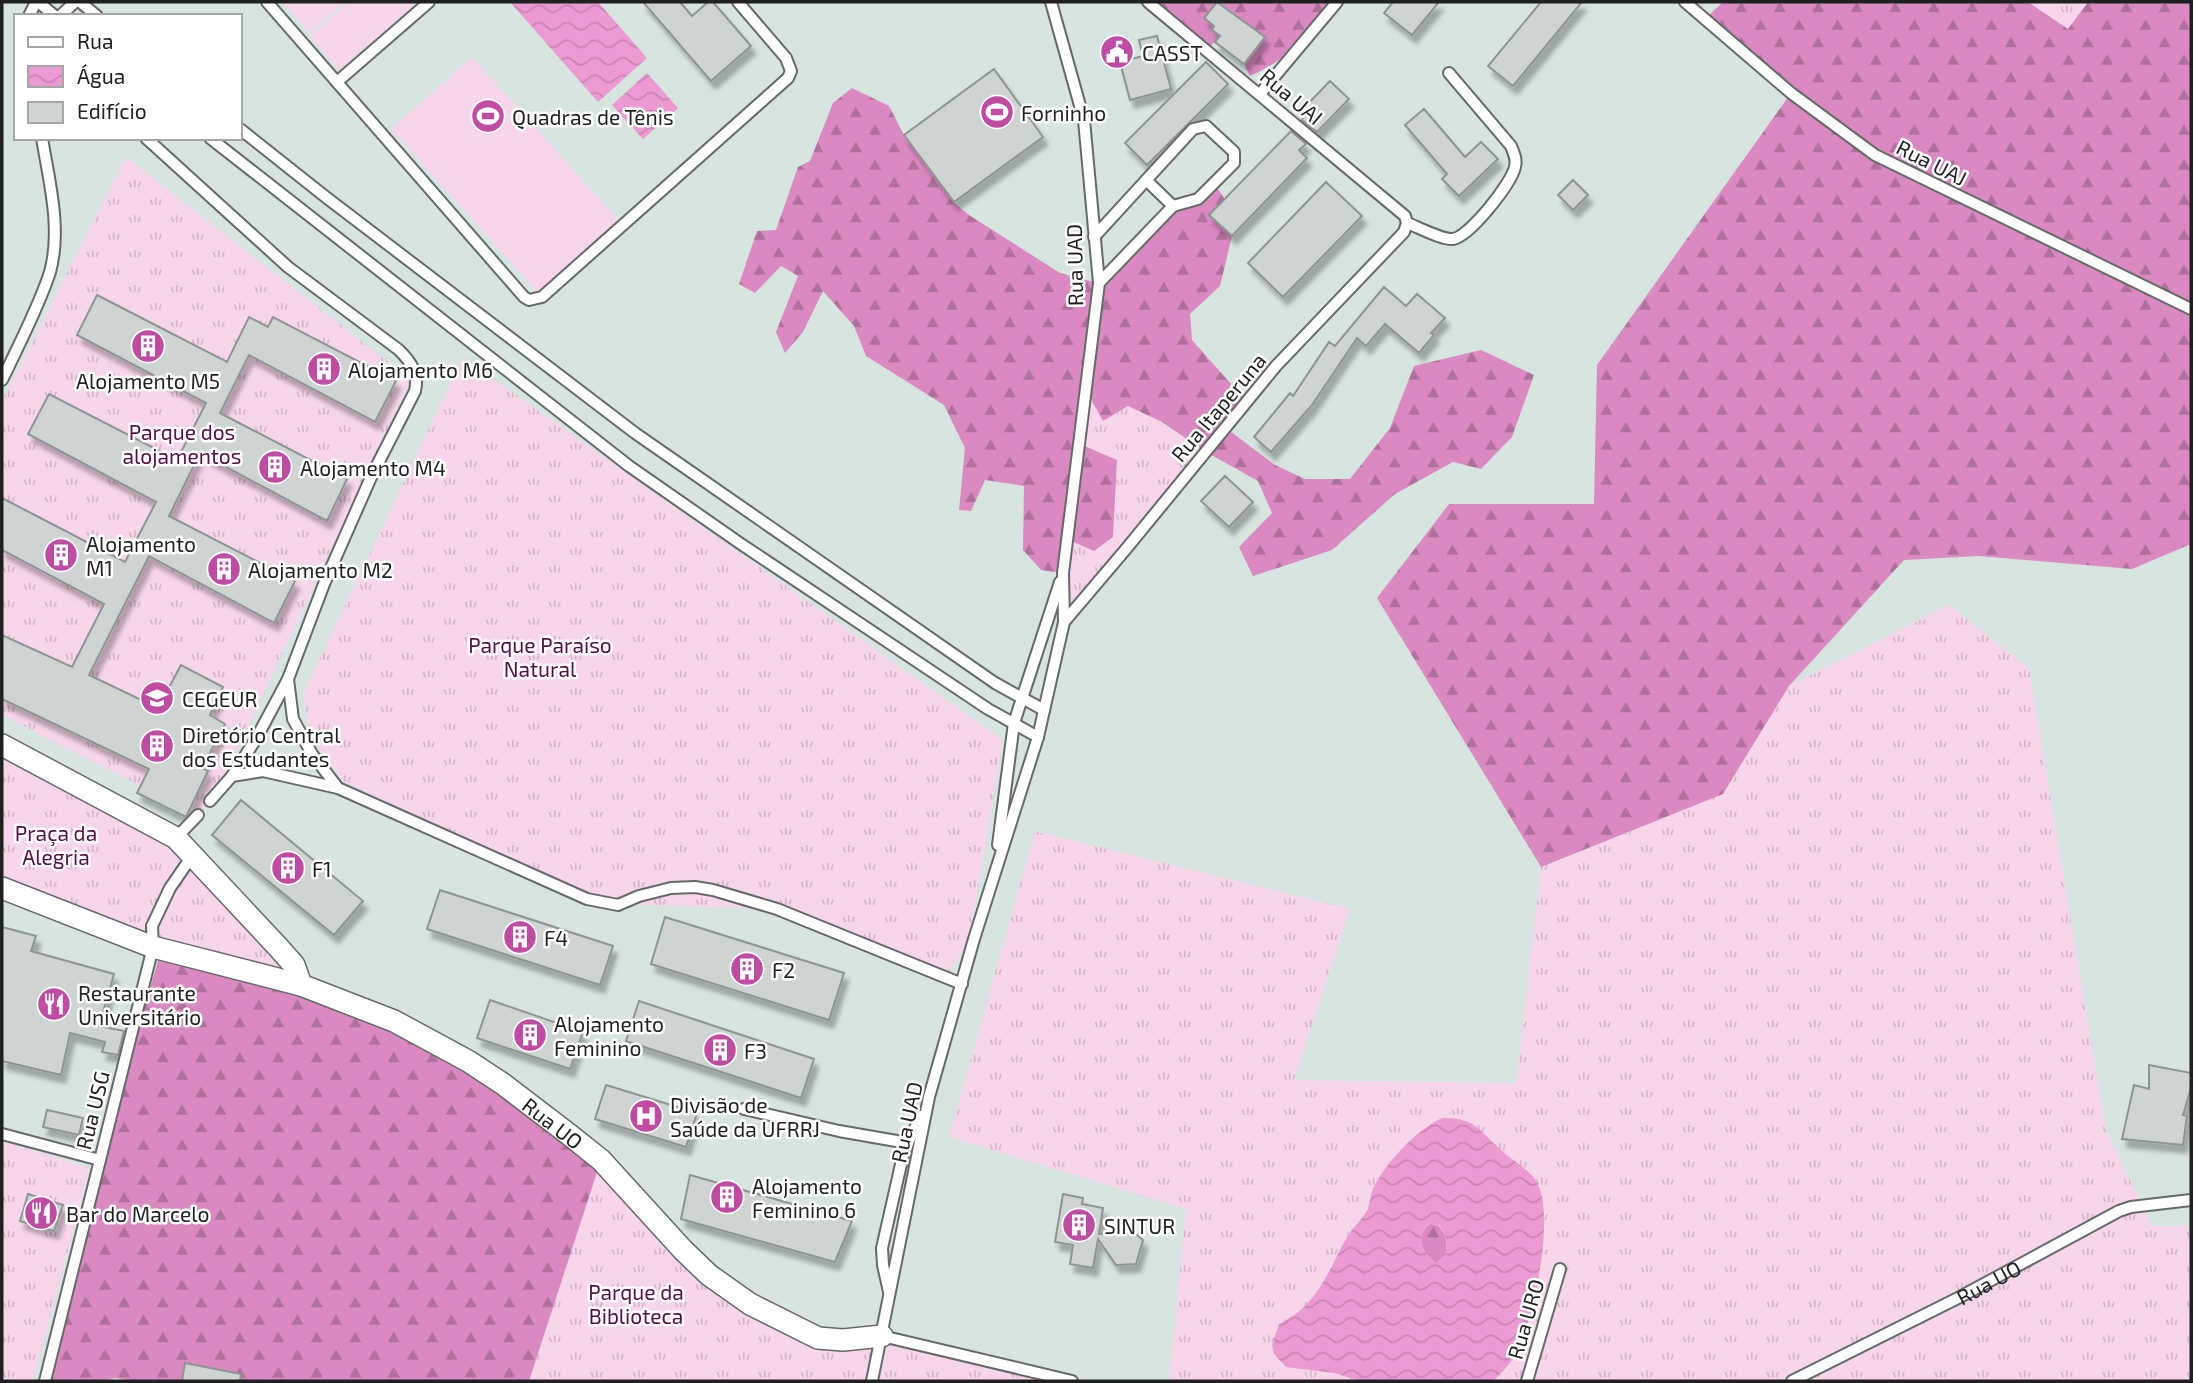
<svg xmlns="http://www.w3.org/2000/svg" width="2193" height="1383" font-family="'Exo 2',sans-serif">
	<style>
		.built { fill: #d6e5df; fill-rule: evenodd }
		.grass { fill: url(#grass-tufts) }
		.forest { fill: url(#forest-firs) }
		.garden { fill: #f7d6eb }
		.water { fill: url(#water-waves); fill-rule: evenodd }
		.building { fill: #ced4d2; stroke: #8e9491; stroke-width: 2; filter: url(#shadow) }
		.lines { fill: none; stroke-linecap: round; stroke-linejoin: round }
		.lane-casing { stroke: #656a68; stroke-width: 14 }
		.street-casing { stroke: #656a68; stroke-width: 24 }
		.lane { stroke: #fff; stroke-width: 10 }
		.street { stroke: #fff; stroke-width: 21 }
		.labels { text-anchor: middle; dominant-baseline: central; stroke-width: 5; stroke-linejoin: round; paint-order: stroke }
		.poi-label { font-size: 21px; fill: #1f2120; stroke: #fff; text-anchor: start }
		.street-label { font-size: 21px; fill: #1f2120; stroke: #fff }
		.park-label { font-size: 21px; fill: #570e46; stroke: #fff }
	</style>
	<defs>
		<pattern id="grass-tufts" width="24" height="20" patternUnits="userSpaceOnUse" patternTransform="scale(1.75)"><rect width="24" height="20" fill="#f7d6eb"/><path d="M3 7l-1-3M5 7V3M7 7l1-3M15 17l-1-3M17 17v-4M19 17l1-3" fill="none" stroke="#d3b7c9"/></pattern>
		<pattern id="forest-firs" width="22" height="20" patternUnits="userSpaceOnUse" patternTransform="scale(1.75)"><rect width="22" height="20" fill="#da89c1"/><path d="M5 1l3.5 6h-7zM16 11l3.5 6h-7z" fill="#b0709c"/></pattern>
		<pattern id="water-waves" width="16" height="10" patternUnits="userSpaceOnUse" patternTransform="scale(1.75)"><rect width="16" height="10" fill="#ec9ad2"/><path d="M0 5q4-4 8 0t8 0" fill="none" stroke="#ca84b4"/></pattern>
		<filter id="shadow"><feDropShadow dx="4.5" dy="8" stdDeviation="2" flood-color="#0004"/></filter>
	</defs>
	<rect width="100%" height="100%" fill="#eaf0ee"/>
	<path class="built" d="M2 2H2191V1381H2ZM16 16H240V138H16Z"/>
	<path class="grass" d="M2028 2H2088L2068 30Z
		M126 157 411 380 226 773 210 801 198 815 2 715V401Z
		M463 357 1003 740 969 941 946 978 777 909 606 904 343 781 310 736 303 694Z
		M1086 391 1128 405 1162 422 1206 452 1064 622Z
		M1949 605 2029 668 2106 1131 2152 1226H2191V1381H1169L1186 1209 949 1137 1035 831 1350 909 1294 1080 1516 1083 1541 867 1723 794 1789 686Z
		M2 756 172 844 257 938 286 974 164 940 2 878Z
		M2 1141 90 1168 33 1381H2Z
		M601 1160 750 1304 818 1338 882 1336 1072 1381H529Z"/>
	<path class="forest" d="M1148 2H1217L1205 18 1214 26 1212 30 1220 36 1207 50Z
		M1219 2H1337C1308 36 1292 57 1250 76L1244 64 1265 37Z
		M1723 2H2028L2068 29 2088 2H2191V544L2132 569 1979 556 1904 560 1789 686 1723 794 1541 867 1377 598 1449 504H1594L1597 365 1791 93 1705 19Z
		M852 88 889 106 904 135 953 202 969 215 1060 273 1098 283 1173 206 1192 202 1214 184 1225 199 1210 215 1232 236 1220 286 1190 314 1192 340 1247 402 1226 428 1275 465 1305 479H1350L1390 428 1414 366 1481 350 1534 375 1512 437 1481 469 1453 462 1395 494 1332 550 1253 576 1239 547 1272 513 1258 481 1206 452 1162 422 1128 406 1103 421 1087 392 1080 444 1117 460 1113 537 1094 551 1067 539 1063 573 1041 570 1023 550 1024 486 985 480 971 511 959 510 965 448 944 405 866 356 854 326 823 291 803 332 785 353 776 332 798 276 781 266 755 293 739 284 757 231 776 230 798 167 810 161 833 103Z
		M164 940 437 1043 601 1160 529 1381H132L116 1378 100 1381H45L90 1198Z
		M1430 1224 1438 1225C1447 1236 1448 1243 1445 1256L1436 1263C1422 1254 1414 1235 1430 1224Z"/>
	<path class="garden" d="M282 2H345L309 33Z
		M349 2H409L413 6 339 70 309 36Z
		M472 57 619 221 538 293 391 129Z"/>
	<path class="water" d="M510 2H598L647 58 598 102Z
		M647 73 678 108 643 139 612 105Z
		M1442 1118C1474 1117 1479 1130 1500 1149 1511 1160 1527 1167 1536 1181 1557 1213 1533 1325 1514 1357 1508 1366 1501 1374 1493 1381H1360L1334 1373 1286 1367 1274 1354 1272 1345 1279 1324C1318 1305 1327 1273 1347 1237 1352 1228 1361 1221 1366 1212 1370 1206 1370 1198 1372 1191 1384 1164 1416 1130 1442 1118ZM1430 1224 1439 1225C1447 1236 1448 1243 1445 1256L1436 1263C1422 1255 1414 1234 1430 1224Z"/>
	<path class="building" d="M643 2H680L692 16 708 2H713L751 46 711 81Z
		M1217 2 1265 37 1244 64 1215 42 1220 36 1212 30 1214 26 1204 18Z
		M1393 2H1439L1412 35 1384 13Z
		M1541 2H1582L1513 86 1488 66Z
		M1157 36 1171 89 1130 100 1120 62 1143 56 1139 40Z
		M1206 62 1228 84 1147 165 1125 143Z
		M994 69 1043 137 954 202 904 135Z
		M1330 81 1349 99 1317 132 1302 120 1303 118 1299 113Z
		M1424 109 1465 157 1481 142 1498 159 1459 196 1442 179 1447 174 1405 125Z
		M1291 131 1306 144 1299 150 1307 158 1232 236 1209 215Z
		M1573 180 1588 195 1573 210 1558 195Z
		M1326 182 1362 216 1283 297 1248 263Z
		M1384 287 1406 306 1417 294 1445 318 1431 333 1434 335 1419 353 1385 324 1366 346 1357 338 1312 405 1271 452 1254 437 1290 393 1293 396 1329 342 1335 346Z
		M97 295 227 362 249 317 268 327 273 317 396 381 375 422 249 355 220 413 347 479 327 521 200 453 169 516 295 581 274 623 149 556 89 675 158 708 181 665 223 687 210 715 225 724 202 768 208 771 186 817 137 793 149 769 2 699V635L72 667 104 604 2 550V498L125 562 156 502 28 434 49 394 177 460 206 403 77 335Z
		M1225 476 1253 502 1229 527 1201 501Z
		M241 800 363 901 334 935 212 835Z
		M440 890 613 946 600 985 427 929Z
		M665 917 844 973 829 1020 651 964Z
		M2 927 36 936 31 951 114 974 99 1026 124 1031 118 1055 102 1052 105 1042 70 1033 61 1075 2 1061Z
		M490 1000 583 1032 570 1069 477 1038Z
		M639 1001 814 1059 801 1098 626 1041Z
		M2149 1065 2191 1073V1088L2183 1115 2187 1116 2183 1145 2122 1139 2134 1085 2149 1089Z
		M606 1085 697 1113 686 1147 595 1119Z
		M47 1110 83 1118 79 1135 43 1127Z
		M690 1175 852 1221 835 1262 681 1219Z
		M28 1194 63 1205 54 1231 20 1221Z
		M1063 1194 1083 1198 1082 1204 1103 1208 1099 1234 1131 1230 1143 1240 1136 1264 1116 1265 1098 1239 1093 1268 1070 1264 1073 1245 1055 1242Z
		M185 1363 241 1374 240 1381H182Z"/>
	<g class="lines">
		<g class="lane-casing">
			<g id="lane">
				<path d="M38 2 55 16"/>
				<path d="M80 2 97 16"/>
				<path d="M267 2 524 297 529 300 542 297 788 78 791 71 786 58 738 2"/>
				<path d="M1148 2 1405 216 1407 223"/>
				<path d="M1685 2 1791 93 1875 155 2191 309"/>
				<path d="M29 16 36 2"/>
				<path d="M60 16 75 2"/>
				<path d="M337 82 429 2"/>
				<path d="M1260 94 1337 2"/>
				<path d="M240 129 327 198 635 433 995 683 1044 710"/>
				<path d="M146 138 288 267 399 350C411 362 419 373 415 391L372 475 324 584 288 679 256 739 232 776 210 801"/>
				<path d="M210 138 629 466 741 544 988 709 1038 737"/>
				<path d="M1146 180 1173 206"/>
				<path d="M1407 223C1418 227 1442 240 1453 239 1470 236 1511 184 1515 167 1517 159 1514 154 1511 146L1449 73"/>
				<path d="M1094 237 1193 129 1206 126 1234 152V163L1198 199 1173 206 1099 283"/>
				<path d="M2 380C17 349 40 304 50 272 62 229 49 181 42 138"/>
				<path d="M1064 622 1126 549 1276 366 1404 232 1407 223"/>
				<path d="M288 679 293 719 312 754 338 788"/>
				<path d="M232 776 263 771 338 788 587 899 618 905 639 896 671 888 695 887 713 890 777 909 962 984"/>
				<path d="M176 838 198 815"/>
				<path d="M998 845 1014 723 1060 582"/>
				<path d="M744 1109 839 1131 908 1143"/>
				<path d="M2 1134 100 1160"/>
				<path d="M889 1292 883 1265 882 1248 904 1151 921 1116"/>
				<path d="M882 1336 1072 1381"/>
				<path d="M45 1381 153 947 152 926 170 888 192 856"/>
				<path d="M872 1381 929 1097 974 939 1038 737 1064 622 1063 573 1099 283 1084 120 1051 2"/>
				<path d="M1527 1381 1560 1269"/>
				<path id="s1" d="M1792 1381 1958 1298 2119 1211 2131 1207 2191 1200"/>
			</g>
		</g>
		<g class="street-casing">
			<g id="street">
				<path d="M2 745 176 838 278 947 294 965 301 985"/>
				<path id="s2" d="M2 888 153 947 301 985 394 1021 468 1061 503 1084 571 1136 601 1160 683 1250 709 1275 750 1304 818 1338 843 1340 882 1336"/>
			</g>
		</g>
		<use href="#lane" class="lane"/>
		<use href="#street" class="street"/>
	</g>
	<defs>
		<g id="civic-disc" transform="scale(1.75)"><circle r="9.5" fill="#c14ba2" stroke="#fff"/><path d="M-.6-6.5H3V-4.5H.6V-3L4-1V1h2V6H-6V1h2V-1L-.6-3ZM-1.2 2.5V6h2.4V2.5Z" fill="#fff"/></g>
		<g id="stadium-disc" transform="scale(1.75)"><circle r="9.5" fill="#c14ba2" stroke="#fff"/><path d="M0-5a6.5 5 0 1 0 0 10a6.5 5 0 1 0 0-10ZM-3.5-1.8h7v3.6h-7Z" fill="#fff"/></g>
		<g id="building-disc" transform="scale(1.75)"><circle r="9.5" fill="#c14ba2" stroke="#fff"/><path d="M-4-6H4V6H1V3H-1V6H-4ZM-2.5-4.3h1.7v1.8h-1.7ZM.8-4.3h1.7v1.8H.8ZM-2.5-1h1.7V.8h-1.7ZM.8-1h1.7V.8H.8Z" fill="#fff"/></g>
		<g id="university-disc" transform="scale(1.75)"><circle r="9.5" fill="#c14ba2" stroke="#fff"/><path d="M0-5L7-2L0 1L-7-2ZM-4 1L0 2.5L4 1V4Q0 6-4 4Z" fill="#fff"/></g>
		<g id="restaurant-disc" transform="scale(1.75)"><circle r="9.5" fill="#c14ba2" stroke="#fff"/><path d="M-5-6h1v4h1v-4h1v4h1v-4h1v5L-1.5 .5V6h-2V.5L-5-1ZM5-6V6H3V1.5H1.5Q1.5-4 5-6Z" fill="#fff"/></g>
		<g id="hospital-disc" transform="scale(1.75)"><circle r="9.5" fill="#c14ba2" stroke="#fff"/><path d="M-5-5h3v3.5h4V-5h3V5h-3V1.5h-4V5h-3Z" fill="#fff"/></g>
	</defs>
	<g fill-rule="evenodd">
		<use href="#civic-disc" x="1117" y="52"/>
		<use href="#stadium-disc" x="997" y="112"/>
		<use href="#stadium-disc" x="488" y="116"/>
		<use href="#building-disc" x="148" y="346"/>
		<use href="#building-disc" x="324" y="369"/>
		<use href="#building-disc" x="275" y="467"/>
		<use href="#building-disc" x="61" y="555"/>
		<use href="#building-disc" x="224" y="569"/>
		<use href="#university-disc" x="157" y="698"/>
		<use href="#building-disc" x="157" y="746"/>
		<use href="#building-disc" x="288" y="868"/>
		<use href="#building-disc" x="520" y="937"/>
		<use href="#building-disc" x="747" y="969"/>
		<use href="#restaurant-disc" x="54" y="1004"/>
		<use href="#building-disc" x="530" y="1035"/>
		<use href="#building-disc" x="720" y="1050"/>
		<use href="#hospital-disc" x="646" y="1116"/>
		<use href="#building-disc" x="727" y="1197"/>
		<use href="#restaurant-disc" x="41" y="1213"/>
		<use href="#building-disc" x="1079" y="1225"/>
	</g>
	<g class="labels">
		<g class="poi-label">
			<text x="1142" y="52">CASST</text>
			<text x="1021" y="112">Forninho</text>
			<text x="512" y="116">Quadras de Tênis</text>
			<text x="348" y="369">Alojamento M6</text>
			<text x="148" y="380" text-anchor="middle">Alojamento M5</text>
			<text x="300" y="467">Alojamento M4</text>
			<text x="86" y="543">Alojamento<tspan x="86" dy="24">M1</tspan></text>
			<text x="248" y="569">Alojamento M2</text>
			<text x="182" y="698">CEGEUR</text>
			<text x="182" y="734">Diretório Central<tspan x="182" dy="24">dos Estudantes</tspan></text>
			<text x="312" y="868">F1</text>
			<text x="544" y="937">F4</text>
			<text x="772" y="969">F2</text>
			<text x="78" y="992">Restaurante<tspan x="78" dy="24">Universitário</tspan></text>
			<text x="554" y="1023">Alojamento<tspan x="554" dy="24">Feminino</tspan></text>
			<text x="744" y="1050">F3</text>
			<text x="670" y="1104">Divisão de<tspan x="670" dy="24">Saúde da UFRRJ</tspan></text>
			<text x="752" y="1185">Alojamento<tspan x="752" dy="24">Feminino 6</tspan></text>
			<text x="66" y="1213">Bar do Marcelo</text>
			<text x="1104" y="1225">SINTUR</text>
		</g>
		<g class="street-label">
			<text transform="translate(1292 96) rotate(40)">Rua UAI</text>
			<text transform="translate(1932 162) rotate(27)">Rua UAJ</text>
			<text transform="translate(1074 265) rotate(-91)">Rua UAD</text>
			<text transform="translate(1218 407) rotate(-50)">Rua Itaperuna</text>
			<text transform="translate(92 1110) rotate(-76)">Rua USG</text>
			<text transform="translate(906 1122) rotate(-78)">Rua UAD</text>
			<text stroke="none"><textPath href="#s2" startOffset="604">Rua UO</textPath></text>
			<text stroke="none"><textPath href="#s1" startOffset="220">Rua UO</textPath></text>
			<text transform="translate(1525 1319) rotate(-74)">Rua URO</text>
		</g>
		<g class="park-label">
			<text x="182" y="431">Parque dos<tspan x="182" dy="24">alojamentos</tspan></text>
			<text x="540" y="644">Parque Paraíso<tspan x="540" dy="24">Natural</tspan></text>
			<text x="56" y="832">Praça da<tspan x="56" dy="24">Alegria</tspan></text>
			<text x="636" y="1291">Parque da<tspan x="636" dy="24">Biblioteca</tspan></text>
		</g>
	</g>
	<rect width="2193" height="1383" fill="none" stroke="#1f2120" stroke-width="7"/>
	<rect x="14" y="14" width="228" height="126" fill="#ffffff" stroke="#a5a6a6" stroke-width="2"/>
	<rect x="28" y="37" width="35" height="10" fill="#ffffff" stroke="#a5a6a6" stroke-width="2"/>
	<text x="77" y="49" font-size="21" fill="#1f2120">Rua</text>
	<rect x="28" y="66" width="35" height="21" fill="url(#water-waves)" stroke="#a5a6a6" stroke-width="2"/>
	<text x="77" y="84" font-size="21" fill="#1f2120">Água</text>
	<rect x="28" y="102" width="35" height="21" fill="#ced4d2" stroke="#a5a6a6" stroke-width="2"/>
	<text x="77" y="119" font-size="21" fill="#1f2120">Edifício</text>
</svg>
